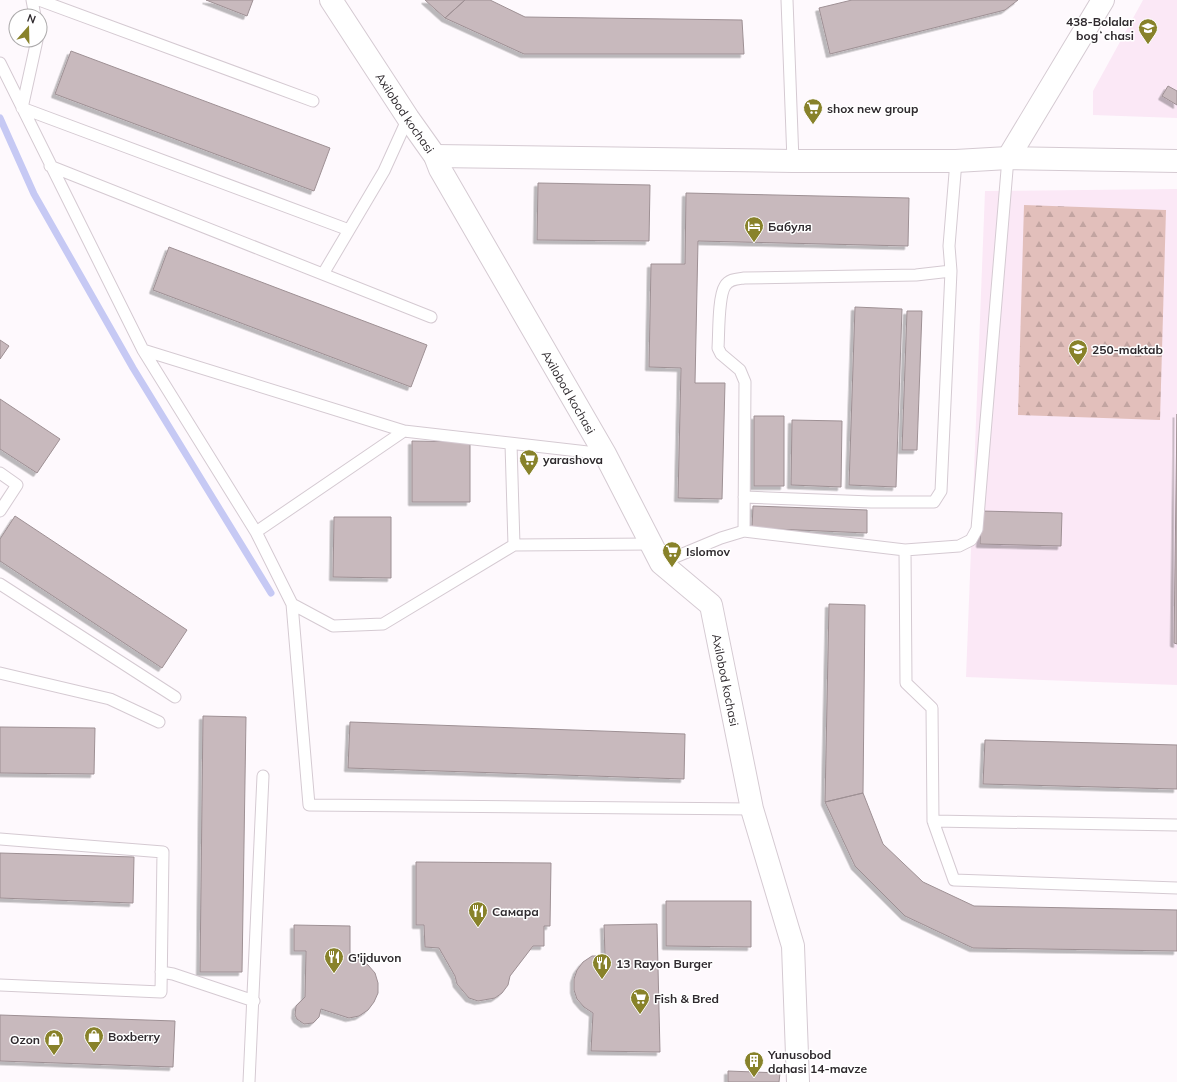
<svg xmlns="http://www.w3.org/2000/svg" width="1177" height="1082" font-family="Mulish,sans-serif">
	<style>
		.built { fill: #fbe8f6 }
		.forest { fill: url(#forest-firs) }
		.lines { fill: none; stroke-linecap: round; stroke-linejoin: round }
		.stream { stroke: #c6c9f4; stroke-width: 7 }
		.building { fill: #c8b9bd; stroke: #9e9094; filter: url(#shadow) }
		.service-casing { stroke: #d5cad2; stroke-width: 13 }
		.minor-casing { stroke: #d5cad2; stroke-width: 24 }
		.service { stroke: #fff; stroke-width: 11 }
		.minor { stroke: #fff; stroke-width: 22 }
		.labels { text-anchor: middle; dominant-baseline: central; stroke-width: 3; stroke-linejoin: round; paint-order: stroke }
		.poi-label { font-size: 12px; font-weight: bold; fill: #2f2a2e; stroke: #fff; text-anchor: start }
		.street-label { font-size: 12px; fill: #2f2a2e; stroke: #fff }
	</style>
	<defs>
		<pattern id="forest-firs" width="22" height="20" patternUnits="userSpaceOnUse"><rect width="22" height="20" fill="#e2bfbb"/><path d="M5 1l3.5 6h-7zM16 11l3.5 6h-7z" fill="#c2a4a1"/></pattern>
		<filter id="shadow"><feDropShadow dx="-3.5" dy="3.5" stdDeviation="0" flood-color="#0004"/></filter>
	</defs>
	<rect width="100%" height="100%" fill="#fef9fd"/>
	<path class="built" d="M1143 0H1177V118L1093 115V91Z
		M1177 189V685L966 677 985 191Z"/>
	<path class="forest" d="M1024 205 1166 210 1160 420 1018 415Z"/>
	<g class="lines">
		<path class="stream" d="M0 118 34 194 133 368 271 593"/>
	</g>
	<path class="building" d="M206 0H253L247 16Z
		M425 0H465L445 18Z
		M465 0H490L525 17 742 20 744 54H524L445 18Z
		M852 0H1018L1005 10 830 54 819 8Z
		M71 51 330 148 314 191 55 94Z
		M1168 86 1177 91V105L1162 96Z
		M538 183 650 185 649 241 537 240Z
		M686 193 909 198 908 246 698 241 695 383H725L722 499 678 498 681 368 649 367 651 264H685Z
		M169 247 427 345 411 387 153 290Z
		M855 307 902 309 896 487 849 485Z
		M907 311H922L917 450H902Z
		M0 340 9 346 0 359Z
		M0 399 60 439 37 473 0 449Z
		M1177 414V644L1174 643Z
		M754 416H784V486H754Z
		M792 420 842 421 841 487 791 485Z
		M412 441 470 442V502H412Z
		M753 506 867 510V533L752 528Z
		M981 511 1062 513 1061 546 980 544Z
		M15 516 187 630 162 668 0 561V539Z
		M334 517H391V578L333 577Z
		M829 604 865 605 863 793 825 802Z
		M203 716 246 717 242 972H200Z
		M350 722 685 734 684 779 348 768Z
		M0 727 95 728 94 774 0 773Z
		M985 740 1177 745V789L983 784Z
		M863 793 883 844 923 882 974 906 1177 910V951L973 948 905 916 855 866 825 802Z
		M0 853 134 857 133 903 0 898Z
		M416 862 551 863 550 926H544V946H533L510 976 508 985 502 993 495 998 478 1001 469 998 457 984 455 976 439 948 425 947 424 925H416Z
		M666 901H751V947L666 946Z
		M657 924 660 1052 591 1051 593 1013 584 1007 577 999 574 990V979L577 970 583 962 592 956H605L604 925Z
		M294 925 350 926V956L360 959 368 965 375 973 378 983V993L374 1002 368 1010 359 1016 349 1018 321 1009 319 1017 313 1023 304 1024 297 1019 295 1015 296 1006 305 997 306 951H294Z
		M0 1015 175 1021 173 1067 0 1061Z
		M728 1071 780 1073 779 1082H728Z"/>
	<g class="lines">
		<g class="service-casing">
			<path id="service" d="M32 0 35 16
				M39 0 313 101
				M787 0 793 161
				M37 40 22 108 349 230
				M0 63 143 350 256 532 404 431 605 454
				M50 166 431 317
				M323 274 384 171 408 118
				M143 350 404 431
				M0 473 17 485 0 511
				M744 497 871 502H934L941 491 951 271
				M744 531 745 382 740 370 721 354 718 348C719 334 718 297 725 286 729 279 737 279 744 278L916 275 951 271 949 246 956 161
				M256 532 292 604 333 626 383 624 514 545 511 444
				M514 545 651 544
				M905 550 906 683 932 708 933 821 1177 825
				M661 563 721 538 744 531 905 550 959 546 971 540 977 529 1008 158
				M0 584 175 697
				M292 604 309 805 752 809
				M0 673 110 699 159 722
				M933 821 954 880 1177 888
				M0 839 163 852 161 992 0 985
				M161 972 173 974 254 1001
				M249 1082 263 776"/>
		</g>
		<g class="minor-casing">
			<g id="minor">
				<path id="s1" d="M331 0 408 118 435 156 440 169 605 454 661 563 711 605 752 809 793 946 798 1082"/>
				<path d="M435 156 793 161H956L1008 158 1177 161"/>
				<path d="M1008 158 1103 0"/>
			</g>
		</g>
		<use href="#service" class="service"/>
		<use href="#minor" class="minor"/>
	</g>
	<defs>
		<g id="school-pin" transform="scale(1)"><path d="M0 17L-7.5 6A9.5 9.5 0 1 1 7.5 6Z" fill="#88822a" stroke="#fff"/><path d="M0-5L7-2L0 1L-7-2ZM-4 1L0 2.5L4 1V4Q0 6-4 4Z" fill="#fff"/></g>
		<g id="supermarket-pin" transform="scale(1)"><path d="M0 17L-7.5 6A9.5 9.5 0 1 1 7.5 6Z" fill="#88822a" stroke="#fff"/><path d="M-6-5.5h2.5l.6 2H6L4.5 2H-2.5L-4.4-4H-6ZM-1.5 3.2a1.3 1.3 0 1 0 .1 0ZM3 3.2a1.3 1.3 0 1 0 .1 0Z" fill="#fff"/></g>
		<g id="hotel-pin" transform="scale(1)"><path d="M0 17L-7.5 6A9.5 9.5 0 1 1 7.5 6Z" fill="#88822a" stroke="#fff"/><path d="M-6-4.5h1.5V1H6V5H4.5V3h-9V5H-6ZM-4 0a1.8 1.8 0 1 1 3.6 0ZM.5 0V-2.5h3Q6-2.5 6 0Z" fill="#fff"/></g>
		<g id="restaurant-pin" transform="scale(1)"><path d="M0 17L-7.5 6A9.5 9.5 0 1 1 7.5 6Z" fill="#88822a" stroke="#fff"/><path d="M-5-6h1v4h1v-4h1v4h1v-4h1v5L-1.5 .5V6h-2V.5L-5-1ZM5-6V6H3V1.5H1.5Q1.5-4 5-6Z" fill="#fff"/></g>
		<g id="shop-pin" transform="scale(1)"><path d="M0 17L-7.5 6A9.5 9.5 0 1 1 7.5 6Z" fill="#88822a" stroke="#fff"/><path d="M-5-2.5h2.3a2.7 3.5 0 0 1 5.4 0H5L5.5 6h-11ZM-1.5-2.5h3a1.5 2.3 0 0 0-3 0Z" fill="#fff"/></g>
		<g id="building-pin" transform="scale(1)"><path d="M0 17L-7.5 6A9.5 9.5 0 1 1 7.5 6Z" fill="#88822a" stroke="#fff"/><path d="M-4-6H4V6H1V3H-1V6H-4ZM-2.5-4.3h1.7v1.8h-1.7ZM.8-4.3h1.7v1.8H.8ZM-2.5-1h1.7V.8h-1.7ZM.8-1h1.7V.8H.8Z" fill="#fff"/></g>
	</defs>
	<g fill-rule="evenodd">
		<use href="#school-pin" x="1148" y="28"/>
		<use href="#supermarket-pin" x="813" y="108"/>
		<use href="#hotel-pin" x="754" y="226"/>
		<use href="#school-pin" x="1078" y="349"/>
		<use href="#supermarket-pin" x="529" y="459"/>
		<use href="#supermarket-pin" x="672" y="551"/>
		<use href="#restaurant-pin" x="478" y="911"/>
		<use href="#restaurant-pin" x="334" y="957"/>
		<use href="#restaurant-pin" x="602" y="963"/>
		<use href="#supermarket-pin" x="640" y="998"/>
		<use href="#shop-pin" x="94" y="1036"/>
		<use href="#shop-pin" x="54" y="1039"/>
		<use href="#building-pin" x="754" y="1061"/>
	</g>
	<g class="labels">
		<g class="poi-label">
			<text x="1134" y="21" text-anchor="end">438-Bolalar<tspan x="1134" dy="14">bogʻchasi</tspan></text>
			<text x="827" y="108">shox new group</text>
			<text x="768" y="226">Бабуля</text>
			<text x="1092" y="349">250-maktab</text>
			<text x="543" y="459">yarashova</text>
			<text x="686" y="551">Islomov</text>
			<text x="492" y="911">Самара</text>
			<text x="348" y="957">G'ijduvon</text>
			<text x="616" y="963">13 Rayon Burger</text>
			<text x="654" y="998">Fish &amp; Bred</text>
			<text x="108" y="1036">Boxberry</text>
			<text x="40" y="1039" text-anchor="end">Ozon</text>
			<text x="768" y="1054">Yunusobod<tspan x="768" dy="14">dahasi 14-mavze</tspan></text>
		</g>
		<g class="street-label">
			<text stroke="none"><textPath href="#s1" startOffset="135">Axilobod kochasi</textPath></text>
			<text stroke="none"><textPath href="#s1" startOffset="459">Axilobod kochasi</textPath></text>
			<text stroke="none"><textPath href="#s1" startOffset="795">Axilobod kochasi</textPath></text>
		</g>
	</g>
	<g transform="translate(28 28) rotate(20)"><circle r="19" fill="#ffffff" stroke="#acaaab"/>
	<path d="M0-3L7 15L0 10L-7 15Z" fill="#88822a"/>
	<text y="-6" font-size="11" font-weight="bold" text-anchor="middle" fill="#2f2a2e">N</text>
	</g>
</svg>
